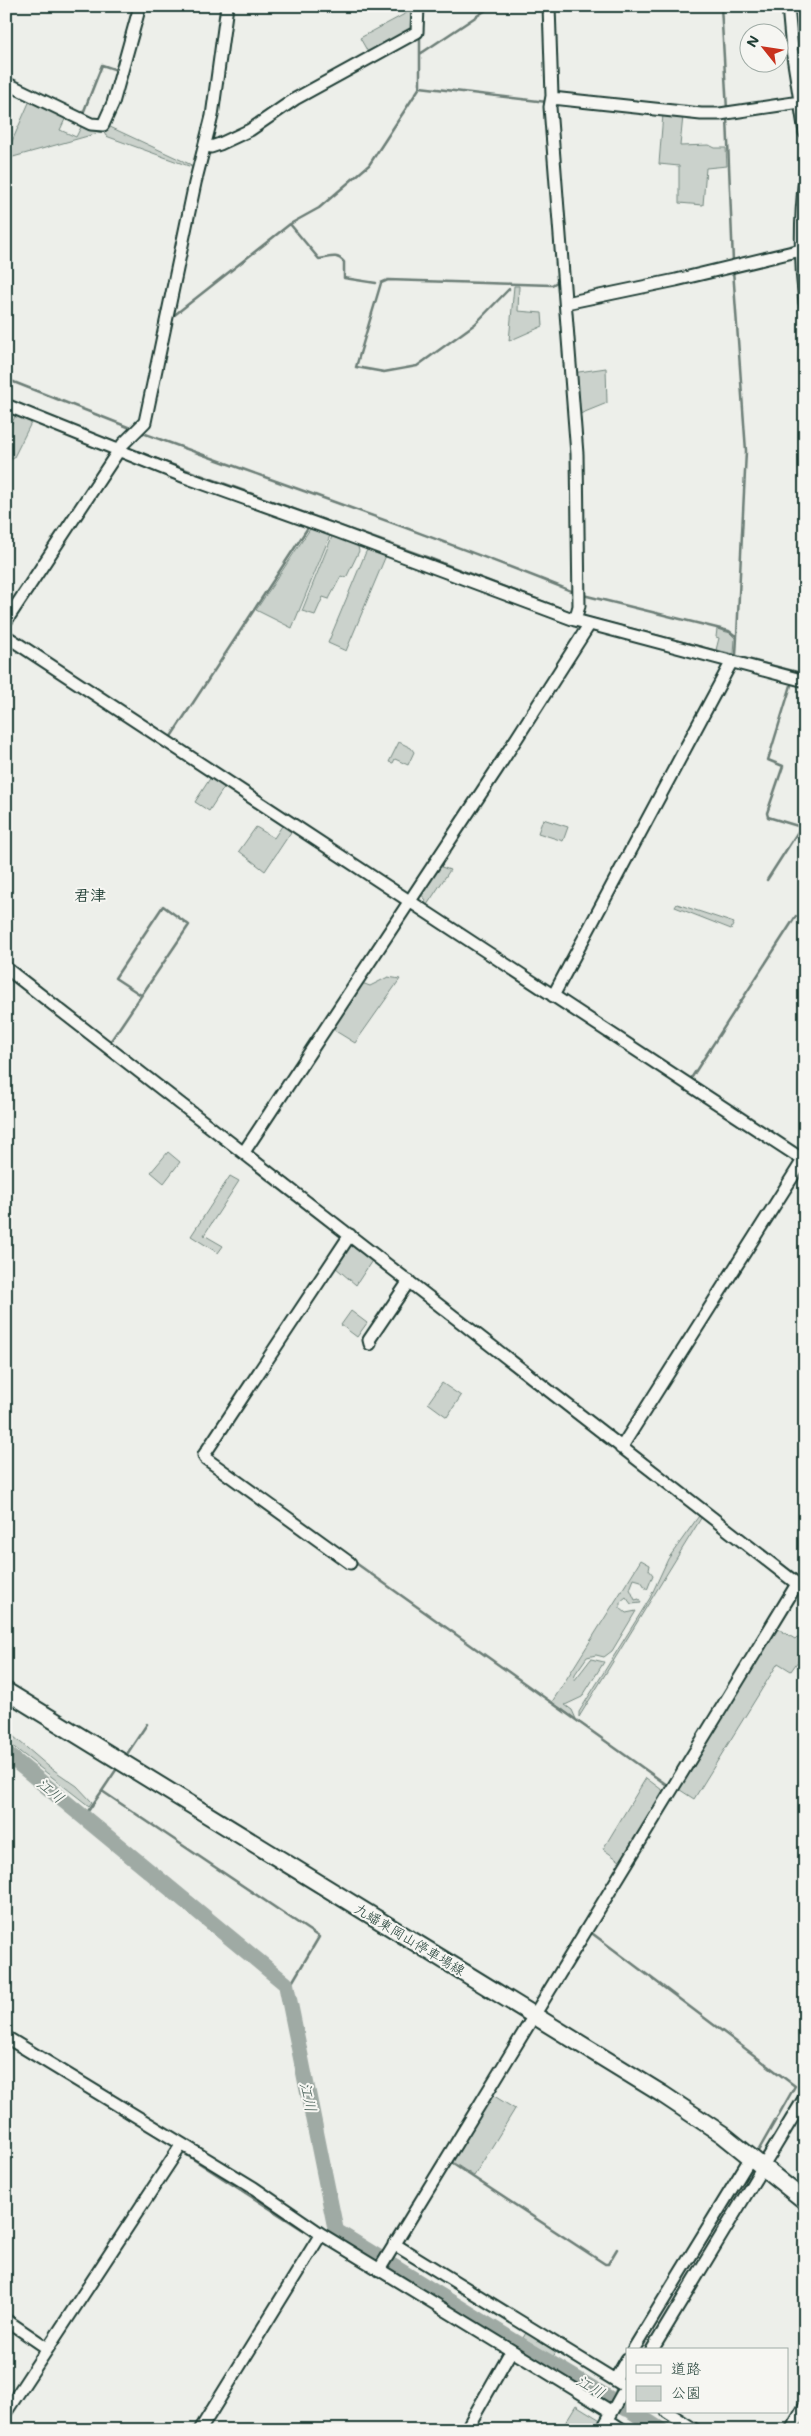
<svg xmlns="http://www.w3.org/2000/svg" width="811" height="2436" font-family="Mali,'Klee One',sans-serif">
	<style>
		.green { fill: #cbd2cc; stroke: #758880 }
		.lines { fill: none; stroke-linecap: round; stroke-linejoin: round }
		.stream { stroke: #6c7e77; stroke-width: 2.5 }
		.river { stroke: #9faaa4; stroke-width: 16 }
		.minor-casing { stroke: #1f3d34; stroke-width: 15 }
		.secondary-casing { stroke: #1f3d34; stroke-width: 20 }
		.minor { stroke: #f6f6f2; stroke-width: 11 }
		.secondary { stroke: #f6f6f2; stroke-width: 16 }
		.labels { text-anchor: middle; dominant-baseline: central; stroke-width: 4; stroke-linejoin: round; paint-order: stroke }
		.street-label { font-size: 14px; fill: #1f3d34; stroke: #f6f6f2 }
		.water-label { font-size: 15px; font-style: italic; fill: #3f5850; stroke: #f6f6f2 }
		.quarter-label { font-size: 16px; font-weight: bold; fill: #1f3d34; stroke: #f6f6f2 }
	</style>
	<rect width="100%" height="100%" fill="#edefea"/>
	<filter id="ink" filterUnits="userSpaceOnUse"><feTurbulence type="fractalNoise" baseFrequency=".02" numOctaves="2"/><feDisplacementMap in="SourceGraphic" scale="10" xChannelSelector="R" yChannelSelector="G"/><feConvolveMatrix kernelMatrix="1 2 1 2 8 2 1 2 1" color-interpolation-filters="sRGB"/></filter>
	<g filter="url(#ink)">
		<path class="green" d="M416 8 415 29 369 54 360 38Z
			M31 98 67 115 60 130 76 137 83 123 102 132 6 159V155Z
			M663 114 683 116 680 146 709 145 715 148H726L727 166 706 168 703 205 679 203V166L659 164Z
			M108 126 198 168 197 169 106 136 103 131Z
			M514 286H519L518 311 542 313 543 326 509 341Z
			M606 368 607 403 575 416 572 373Z
			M17 413 33 419 13 459 6 457V434Z
			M312 526 331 533 292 628 256 610Z
			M333 534 357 543 359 551 346 578 341 576 329 599 323 597 315 615 302 611Z
			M374 548 387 553 346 651 328 643 365 554 367 550 372 551Z
			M717 629 730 633 735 638 734 654 716 650 719 638 716 637Z
			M399 742 411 748 414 752 408 765 395 759 393 763 389 762Z
			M211 777 225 786 209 811 195 802Z
			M543 819 568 827 563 841 538 833Z
			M284 823 293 829 265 871 239 851 256 827 274 838Z
			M436 865 450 870 427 905 425 904 426 900 419 892Z
			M677 904 734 923 731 929 675 907Z
			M388 977 400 979 355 1043 329 1027 359 982 370 986Z
			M168 1152 180 1162 164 1183 151 1172Z
			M230 1176 239 1181 204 1235 223 1246 218 1253 191 1236Z
			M352 1240 373 1259 356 1285 335 1267Z
			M351 1311 367 1323 357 1337 341 1325Z
			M442 1383 461 1396 447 1417 428 1403Z
			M701 1513 703 1515 579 1717V1712L650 1598 668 1559Z
			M641 1560 650 1565 649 1570 653 1575 647 1590 641 1581 634 1579 630 1589 635 1600 639 1599 641 1603 631 1604 626 1597 620 1602V1608L626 1613 636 1611 612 1651 604 1657 596 1655 587 1657 575 1674 574 1681 591 1659 604 1662 582 1697 565 1705 572 1710 576 1719 552 1702Z
			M775 1627 795 1639 797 1637 799 1638 802 1634 805 1636V1651L791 1671 778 1663 694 1799 677 1788Z
			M6 1730 48 1766 77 1786 92 1802 89 1806 6 1741Z
			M646 1778 666 1793 624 1864 603 1849Z
			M491 2094 515 2109 474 2176 451 2161Z
			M527 2331 557 2350 553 2357 523 2338Z
			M576 2405 602 2421 597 2430H577L565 2423Z"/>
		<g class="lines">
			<path class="stream" d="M721 6 727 110
				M420 54 492 6
				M420 87 547 102
				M82 116 102 65 117 70
				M727 118 733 262
				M290 224 319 208 369 165 420 87V36
				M733 270 746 451 737 636
				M381 283 356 367 384 372 417 366 475 324 509 289
				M381 283 388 280 552 285 560 280
				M172 317 290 224 319 259C330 258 336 253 344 262V278L376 283
				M6 379 133 429
				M140 432C285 485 432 535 576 593
				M140 453 429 558 573 613
				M583 595 729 631 737 637 736 655
				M590 618 805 674
				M170 738 309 526
				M767 880 801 827 768 817 767 813 783 766 768 760 792 682
				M33 982 244 1146
				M110 1042 189 925 163 906 115 978 141 995
				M690 1080 796 916
				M250 1150 382 1254
				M353 1561 667 1785
				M125 1757 147 1724
				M102 1791 118 1767
				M84 1817 102 1791 319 1937 287 1991
				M589 1931 795 2086 757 2153
				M6 2044 176 2147
				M182 2152 314 2237
				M450 2162 605 2264H608L617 2249
				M321 2241 457 2324
				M541 2375 602 2413
				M614 2398 617 2386"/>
			<path class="river" d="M6 1753 286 1984 336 2231 512 2340 627 2409
				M633 2412 661 2430"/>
			<g class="minor-casing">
				<path id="minor" d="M549 6 552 96 550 107 577 454 579 606 575 620
					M788 6 792 50 805 133
					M6 83 91 124 103 125 113 103 140 6
					M552 98 701 114H720L800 102
					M206 145 211 147 220 144 250 130 295 99 417 32 418 6
					M805 178C800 220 800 261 805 303
					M566 303 676 280 801 250
					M6 405 185 477 336 531 575 620 805 681
					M6 621 123 444 145 422 195 183 212 116 227 6
					M6 636 805 1161
					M6 968 805 1590
					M553 996 732 661
					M244 1152 497 769 589 625
					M350 1235 204 1455 205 1458 350 1563
					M370 1344 369 1340 409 1281
					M621 1448 805 1157
					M6 2037 254 2188 321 2234 612 2412
					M394 2244 623 2385 627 2392
					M379 2270 797 1584
					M6 2320 47 2348
					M633 2350 751 2157
					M652 2350 805 2097
					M615 2380 627 2359
					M6 2412 182 2144
					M667 2412 695 2430
					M608 2420 623 2430
					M200 2430 321 2234
					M466 2430 511 2351
					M602 2430 622 2394 627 2392
					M791 2430 805 2406"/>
			</g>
			<g class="secondary-casing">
				<path id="secondary" d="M6 1691 662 2094 722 2134 805 2201"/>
			</g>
			<use href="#minor" class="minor"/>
			<use href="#secondary" class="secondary"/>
		</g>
	</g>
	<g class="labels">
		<g class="street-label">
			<text transform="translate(410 1939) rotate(31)">九蟠東岡山停車場線</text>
		</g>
		<g class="water-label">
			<text transform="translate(51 1790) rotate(40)">江川</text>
			<text transform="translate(309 2097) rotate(78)">江川</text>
			<text transform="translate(591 2386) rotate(31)">江川</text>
		</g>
		<g class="quarter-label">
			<text x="90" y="894">君津</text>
		</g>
	</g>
	<rect width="811" height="2436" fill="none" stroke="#f6f6f2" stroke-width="25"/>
	<rect x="12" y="12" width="786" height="2411" fill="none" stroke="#1f3d34" stroke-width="2" filter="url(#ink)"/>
	<rect x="626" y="2348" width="162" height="65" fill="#f6f6f2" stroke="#a0aca6"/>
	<rect x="636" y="2365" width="25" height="8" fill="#f6f6f2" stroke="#a0aca6"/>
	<text x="671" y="2374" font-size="15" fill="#1f3d34">道路</text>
	<rect x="636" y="2386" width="25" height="15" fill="#cbd2cc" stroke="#a0aca6"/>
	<text x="671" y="2398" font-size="15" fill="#1f3d34">公園</text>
	<g transform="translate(764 48) rotate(300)"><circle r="24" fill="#f6f6f2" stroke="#a0aca6"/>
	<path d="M0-4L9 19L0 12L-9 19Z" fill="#c8321e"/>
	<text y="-8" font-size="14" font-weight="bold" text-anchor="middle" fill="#1f3d34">N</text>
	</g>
</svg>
